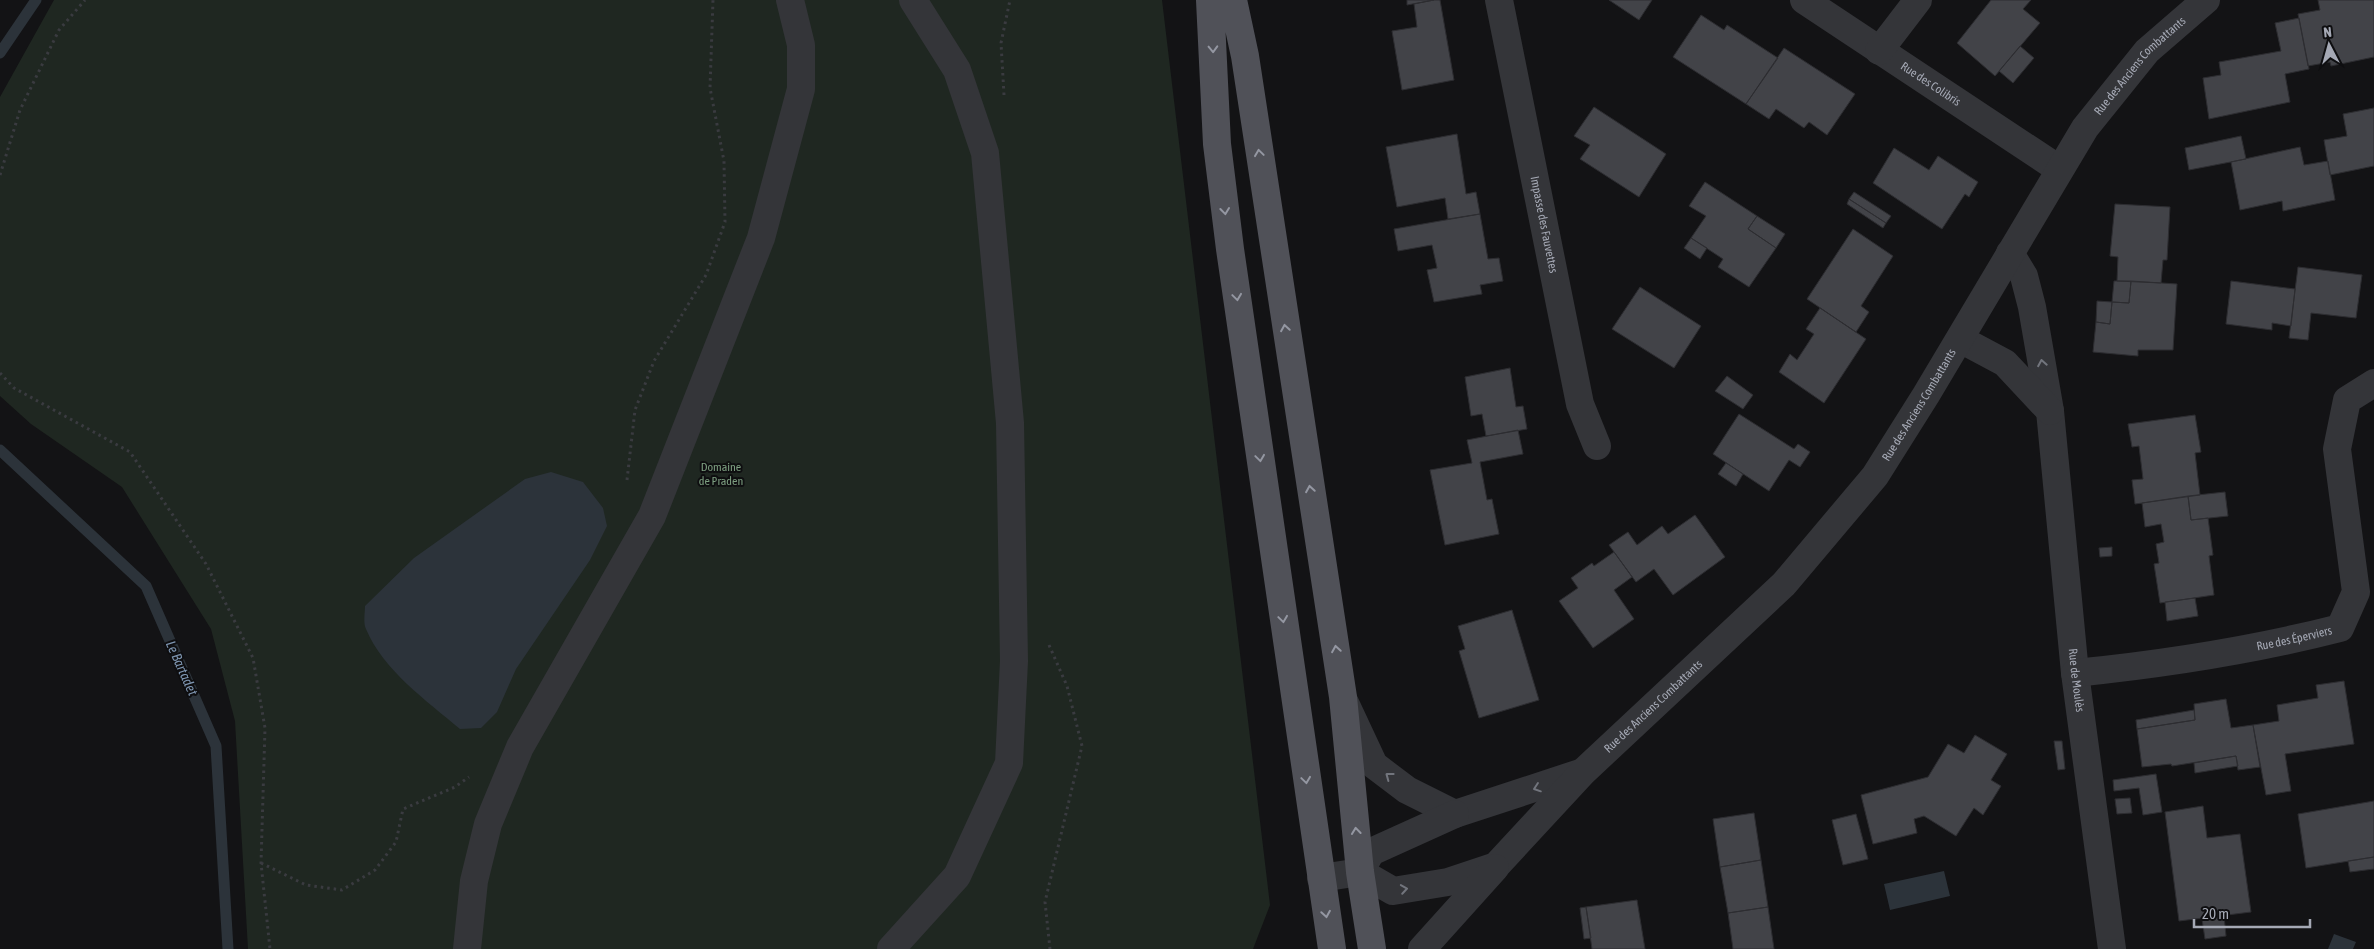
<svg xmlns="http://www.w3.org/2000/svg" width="2374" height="949" font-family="'Asap Condensed',sans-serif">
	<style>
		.green { fill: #1f2721 }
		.water { fill: #2c333a }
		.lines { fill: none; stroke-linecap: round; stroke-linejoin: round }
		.stream { stroke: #2c333a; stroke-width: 11 }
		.building { fill: #424348; stroke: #2d2d31 }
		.path { stroke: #3a3b40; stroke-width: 3; stroke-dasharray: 2.5 4; stroke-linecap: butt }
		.minor { stroke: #343539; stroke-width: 28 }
		.major { stroke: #505158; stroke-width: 28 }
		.oneway { stroke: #9497a2 }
		.oneway2 { stroke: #72757d }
		.labels { text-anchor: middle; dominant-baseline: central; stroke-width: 4; stroke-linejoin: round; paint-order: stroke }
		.street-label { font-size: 12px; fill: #a5a9b5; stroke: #0e0e10 }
		.park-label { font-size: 12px; fill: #7d9f81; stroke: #0e0e10 }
		.water-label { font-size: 14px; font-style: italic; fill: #7d94af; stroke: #0e0e10 }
	</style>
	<rect width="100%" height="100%" fill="#131315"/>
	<path class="green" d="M54 0H1162L1270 905 1253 949H248L235 721 211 629 122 487 31 424 0 396V97Z"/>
	<path class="water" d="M551 472 583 482 603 508 607 526 590 560 516 669 497 712 481 728 460 729C427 701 383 670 366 629 363 623 365 613 365 606L414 558 525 479Z
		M1944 871 1950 896 1890 910 1884 884Z
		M2334 934 2356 942 2353 949H2328Z"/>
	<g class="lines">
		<path class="stream" d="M0 53 36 0
			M0 450 146 586 216 746 228 949"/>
	</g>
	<path class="building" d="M1407 0H1434L1407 5Z
		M1434 0H1440L1454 80 1402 90 1392 31 1417 27 1414 4Z
		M1609 0H1652L1639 20Z
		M1991 0H2031L2023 9 2040 23 1995 76 1957 43Z
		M2318 0H2374V57L2331 66 2330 62 2308 66 2298 14 2320 10Z
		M1701 15 1724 30 1727 25 1778 58 1746 104 1673 57Z
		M2299 18 2309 69 2285 74 2290 102 2209 119 2203 78 2221 75 2219 62 2281 51 2275 23Z
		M2020 46 2034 58 2013 83 1999 71Z
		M1784 48 1855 94 1827 135 1809 122 1804 128 1776 109 1769 119 1746 104Z
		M1594 107 1666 154 1639 197 1580 159 1590 145 1574 136Z
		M2374 108V166L2330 175 2324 140 2347 136 2343 114Z
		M1457 134 1466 194 1476 192 1480 214 1448 219 1445 198 1397 207 1386 147Z
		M2241 136 2246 159 2189 170 2185 148Z
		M2300 147 2304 165 2328 161 2335 200 2283 211 2282 201 2240 210 2231 162Z
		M1894 148 1929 170 1938 156 1978 182 1969 197 1965 194 1942 229 1873 183Z
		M1705 182 1757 216 1748 229 1776 248 1749 287 1718 267 1723 259 1691 238 1706 216 1689 206Z
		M1854 192 1891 216 1886 223 1849 199Z
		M1849 199 1886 223 1883 228 1847 204Z
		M2115 204 2170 207 2167 260H2163L2161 283 2117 281 2118 257 2110 256Z
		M1480 214 1488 259 1499 258 1503 281 1480 285 1482 294 1434 302 1427 270 1437 268 1432 245 1398 251 1394 229Z
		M1757 216 1785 234 1776 248 1748 229Z
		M1853 229 1893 256 1861 306 1869 312 1856 332 1807 299Z
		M1691 238 1707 248 1700 259 1684 248Z
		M2298 267 2362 275 2356 318 2311 313 2308 340 2289 338Z
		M2114 281H2131L2129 303 2112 302Z
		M2131 281 2177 284 2173 350H2138V356L2093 352 2096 322 2110 324 2112 302 2129 303Z
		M2231 281 2295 289 2291 326 2272 323V330L2226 324Z
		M1640 287 1701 326 1674 368 1612 329Z
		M2097 301 2112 302 2110 324 2096 322Z
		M1820 308 1866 339 1824 403 1779 372 1790 354 1797 360 1814 334 1806 329Z
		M1510 368 1516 407 1523 406 1527 429 1486 436 1482 414 1471 416 1465 377Z
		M1727 376 1753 395 1743 409 1715 391Z
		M1739 414 1794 449 1798 444 1810 452 1800 467 1789 460 1769 491 1713 454Z
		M2195 415 2201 452 2195 453 2200 495 2135 504 2132 480 2143 479 2139 446 2132 447 2128 424Z
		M1518 430 1523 454 1480 462 1487 500 1492 499 1499 534 1445 545 1430 470 1472 463 1467 440Z
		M1726 463 1743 474 1736 486 1718 474Z
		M2225 492 2228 516 2191 520 2188 496Z
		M2188 496 2191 520 2208 518 2213 555 2209 556 2214 595 2160 603 2154 564 2159 563 2156 544 2164 542 2161 524 2145 527 2142 503Z
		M1695 515 1725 557 1673 595 1654 569 1636 582 1609 545 1628 532 1637 545 1662 526 1668 534Z
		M2112 547V556L2100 557 2099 548Z
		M1614 552 1632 577 1614 590 1634 619 1593 648 1559 601 1578 588 1571 578 1592 563 1594 566Z
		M2195 598 2198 616 2167 621 2165 602Z
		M1512 610 1539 700 1479 718 1459 651 1465 649 1458 626Z
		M2344 681 2354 744 2285 754 2291 791 2266 795 2253 725 2279 721 2277 705 2318 698 2316 685Z
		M2226 699 2231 728 2253 725 2260 767 2238 770 2236 756 2172 766 2171 764 2142 767 2137 729 2195 720 2194 704Z
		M2194 710 2195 720 2137 729 2136 720Z
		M1975 735 2007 754 1991 780 2001 786 1983 815 1974 808 1956 836 1924 816 1914 819 1917 833 1873 844 1861 795 1928 777 1948 744 1964 753Z
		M2054 741H2062L2065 769 2058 770Z
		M2236 756 2238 766 2195 773 2194 763Z
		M2156 774 2162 812 2143 815 2139 788 2114 791 2113 780Z
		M2130 798 2132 813 2117 814 2115 799Z
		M2374 801V857L2306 868 2298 814Z
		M2203 806 2207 838 2240 834 2251 912 2179 921 2165 812Z
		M1754 813 1761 860 1720 867 1713 819Z
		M1856 814 1868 859 1843 865 1832 820Z
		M2374 857V869L2350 872 2348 861Z
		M1761 860 1768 907 1728 913 1720 867Z
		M1637 900 1645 949H1592L1586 907Z
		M1586 907 1591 938 1584 939 1580 908Z
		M1768 907 1774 949H1733L1728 913Z
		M2224 916 2226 936 2205 939 2202 919Z"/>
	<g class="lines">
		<path class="path" d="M1004 95 1001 43 1010 0
			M0 175 20 110 59 30 85 0
			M0 373 14 388 130 452 206 564 253 658 265 728 261 863 270 949
			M627 480 635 410 654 361 706 275 725 222 724 161 710 88 713 0
			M1049 645 1067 686 1082 746 1045 902 1050 949
			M261 863 306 885 342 890 375 870 396 842 403 809 455 787 469 777"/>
		<g class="minor">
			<path id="s1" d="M1499 0 1580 404 1597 446"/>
			<path id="s2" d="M1804 0 2059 169"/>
			<path d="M1879 51 1918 0"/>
			<path id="s3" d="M2010 253 2024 276 2032 307 2050 411 2075 673 2112 949"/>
			<path d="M1960 339 2005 363 2050 411"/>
			<path id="s4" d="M2075 673C2164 664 2254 650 2340 628L2356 592 2337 449 2347 400 2374 383"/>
			<path d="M1345 703 1374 765 1407 790 1455 814 1580 773"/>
			<path d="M1360 872 1371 852 1455 814"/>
			<path id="s5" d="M1321 878 1360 872 1393 891 1448 882 1496 866 1583 772 1784 584 1875 476 1926 395 2085 128 2147 51 2206 0"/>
			<path d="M467 949 474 881 488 824 520 747 652 516 761 238 801 89V45L790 0"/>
			<path d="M891 949 957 876 1009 763 1014 661 1010 423 985 153 957 70 913 0"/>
			<path d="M1422 949 1495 868"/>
		</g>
		<path class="major" d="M1210 0 1217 144 1230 249 1332 949
			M1233 0 1245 56 1343 697 1360 872 1372 949"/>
	</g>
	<defs><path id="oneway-chevron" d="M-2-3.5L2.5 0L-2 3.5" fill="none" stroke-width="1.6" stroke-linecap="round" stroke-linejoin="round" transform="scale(1.25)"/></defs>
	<g class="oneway">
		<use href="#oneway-chevron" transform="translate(1213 49) rotate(88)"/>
		<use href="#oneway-chevron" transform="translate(1259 153) rotate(-98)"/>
		<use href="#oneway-chevron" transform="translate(1225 211) rotate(83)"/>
		<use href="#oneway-chevron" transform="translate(1237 297) rotate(82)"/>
		<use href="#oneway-chevron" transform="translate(1285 328) rotate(-99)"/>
		<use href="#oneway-chevron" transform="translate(1260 458) rotate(82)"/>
		<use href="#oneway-chevron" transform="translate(1310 489) rotate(-99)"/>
		<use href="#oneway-chevron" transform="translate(1283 619) rotate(82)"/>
		<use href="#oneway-chevron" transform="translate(1336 649) rotate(-99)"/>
		<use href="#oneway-chevron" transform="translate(1306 780) rotate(82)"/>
		<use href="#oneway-chevron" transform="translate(1356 831) rotate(-96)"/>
		<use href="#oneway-chevron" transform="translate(1326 914) rotate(81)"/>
	</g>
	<g class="oneway2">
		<use href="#oneway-chevron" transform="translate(2042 363) rotate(-100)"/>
		<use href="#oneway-chevron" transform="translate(1389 776) rotate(-143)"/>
		<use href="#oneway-chevron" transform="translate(1537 788) rotate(161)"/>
		<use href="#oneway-chevron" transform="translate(1404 889) rotate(-9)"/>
	</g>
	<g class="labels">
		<g class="street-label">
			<text stroke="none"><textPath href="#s5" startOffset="1218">Rue des Anciens Combattants</textPath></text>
			<text stroke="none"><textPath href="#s2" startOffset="152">Rue des Colibris</textPath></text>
			<text stroke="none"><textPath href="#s1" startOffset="229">Impasse des Fauvettes</textPath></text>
			<text stroke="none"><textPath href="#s5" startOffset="812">Rue des Anciens Combattants</textPath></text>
			<text stroke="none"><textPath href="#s4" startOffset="222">Rue des Éperviers</textPath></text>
			<text stroke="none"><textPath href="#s3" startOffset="435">Rue de Moulès</textPath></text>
			<text stroke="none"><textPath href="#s5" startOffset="408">Rue des Anciens Combattants</textPath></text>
		</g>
		<g class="park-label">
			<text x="721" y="467">Domaine<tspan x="721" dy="14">de Praden</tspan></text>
		</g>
		<g class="water-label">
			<text transform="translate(182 668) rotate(66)">Le Bartadet</text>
		</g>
	</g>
	<g transform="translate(2329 45) rotate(354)" stroke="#0e0e10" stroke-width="4" paint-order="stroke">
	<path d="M0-4L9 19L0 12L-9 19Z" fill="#a5a9b5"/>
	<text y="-8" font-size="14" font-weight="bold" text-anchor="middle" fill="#a5a9b5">N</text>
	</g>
	<path d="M2194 919v8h116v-8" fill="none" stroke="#a5a9b5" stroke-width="2.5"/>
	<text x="2202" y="919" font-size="15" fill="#a5a9b5" stroke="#0e0e10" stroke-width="4" paint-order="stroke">20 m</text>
</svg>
